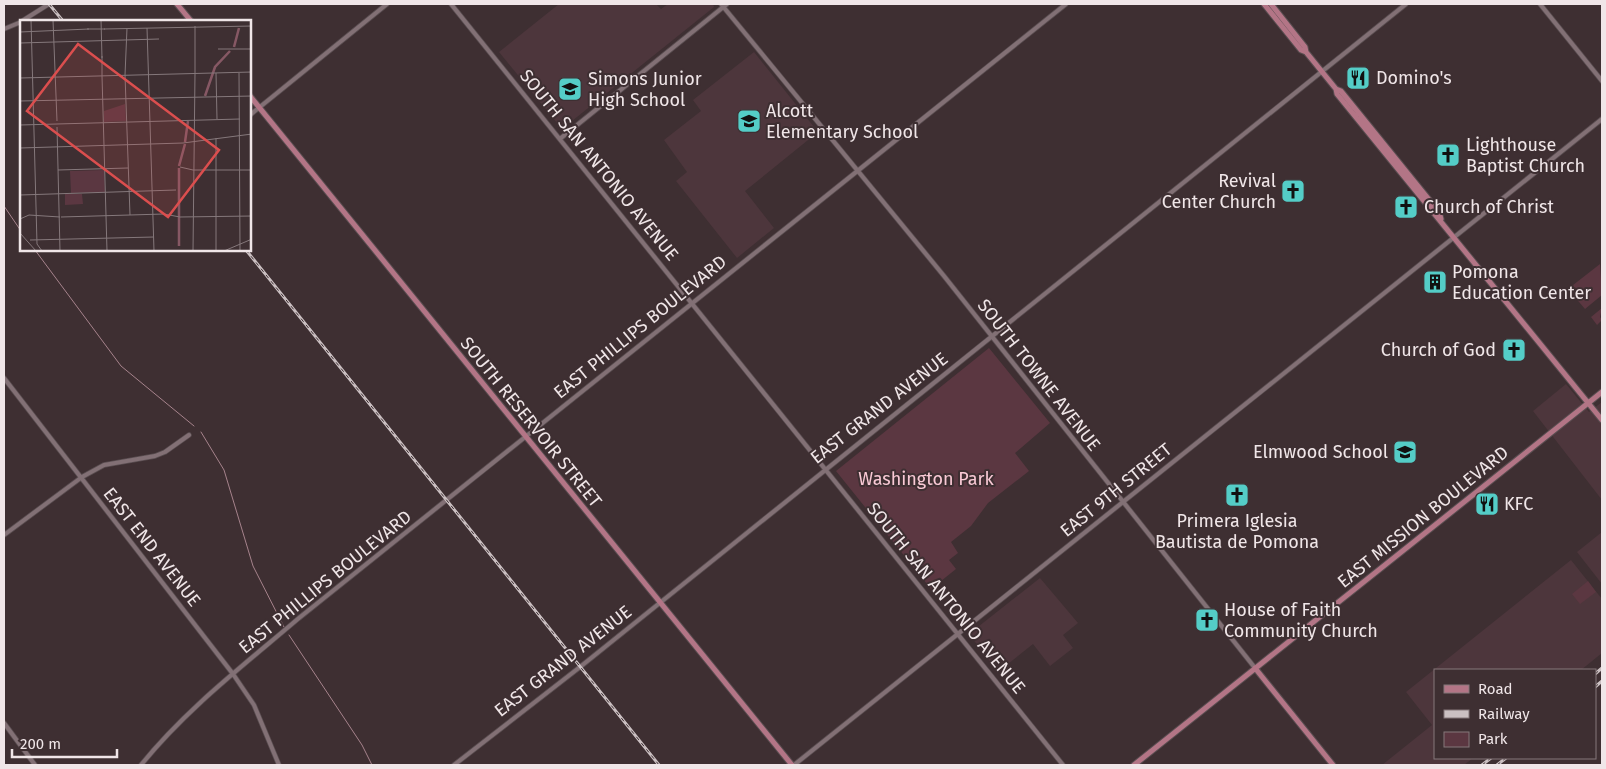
<svg xmlns="http://www.w3.org/2000/svg" width="1606" height="769" font-family="'Fira Sans',sans-serif">
	<style>
		.built { fill: #4d363c }
		.green { fill: #5b3741 }
		.lines { fill: none; stroke-linecap: round; stroke-linejoin: round }
		.stream { stroke: #a6838c; stroke-width: 1 }
		.minor-casing { stroke: #594d50; stroke-width: 5.5 }
		.major-casing { stroke: #594d50; stroke-width: 7 }
		.minor { stroke: #827075; stroke-width: 4 }
		.major { stroke: #b37586; stroke-width: 5 }
		.rail-casing { stroke: #cbc0c2; stroke-width: 3 }
		.rail { stroke: #3e2f32; stroke-width: 1; stroke-dasharray: 4; stroke-linecap: butt }
		.labels { text-anchor: middle; dominant-baseline: central; stroke-width: 4; stroke-linejoin: round; paint-order: stroke }
		.poi-label { font-size: 18px; fill: #f0e6e8; stroke: #3e2f32; text-anchor: start }
		.street-label { font-size: 18px; fill: #f0e6e8; stroke: #3e2f32 }
		.park-label { font-size: 18px; fill: #f9c9d5; stroke: #3e2f32 }
		.inset-river { fill: none; stroke: #865864; stroke-width: 2.5 }
		.inset-road { fill: none; stroke: #85787b; stroke-width: 1 }
		.view { fill: #db4e4e; fill-opacity: 0.15; stroke: #db4e4e; stroke-width: 2.5 }
		.inset-edge { fill: none; stroke: #f0e6e8; stroke-width: 2.5 }
	</style>
	<rect width="100%" height="100%" fill="#3e2f32"/>
	<path class="built" d="M559 4H656L661 9 668 4H713L714 7 562 129 499 52Z
		M754 52 818 132 745 191 774 228 737 258 676 181 687 172 664 140 701 111 693 100Z
		M1566 384 1589 412 1602 402V500L1533 411Z
		M1602 532V584L1577 552Z
		M1571 560 1602 599V653L1581 670H1435V758H1473L1464 765H1382L1432 725 1406 692Z
		M1040 578 1078 623 1063 635 1073 648 1050 666 1033 644 998 672 969 634Z"/>
	<path class="green" d="M1600 264 1602 295 1585 309 1568 289Z
		M1602 308 1600 317 1602 320 1597 325 1591 317Z
		M989 348 1050 423 1015 453 1029 471 988 503 971 526 951 542 958 553 949 560 956 569 931 589 836 471Z
		M1588 581 1596 592 1580 604 1572 594Z"/>
	<g class="lines">
		<path class="stream" d="M4 206 21 231
			M35 250 121 366 194 426
			M201 432 224 470 253 566 284 627
			M289 635 362 745 372 765"/>
		<g class="minor-casing">
			<path id="minor" d="M451 4 1063 765
				M721 4 944 276 1255 668
				M1540 4 1602 81
				M22 21 49 4
				M4 29 21 22
				M250 115 387 4
				M561 138 727 4
				M4 378 233 674 254 705 279 765
				M4 535 82 477 104 465 155 456 165 452 189 435
				M4 723 35 765
				M141 765C186 709 244 665 299 618L1066 4
				M454 765 580 667 1406 4
				M794 765 1602 119"/>
		</g>
		<g class="major-casing">
			<path id="major" d="M177 4 191 21
				M1264 4 1301 50 1306 52
				M1271 4 1305 47 1306 52 1336 89 1337 94 1602 420
				M1336 89 1341 91 1439 212 1441 219
				M250 96 792 765
				M1255 668 1333 765
				M1134 765 1602 392"/>
		</g>
		<use href="#minor" class="minor"/>
		<use href="#major" class="major"/>
		<g class="rail-casing">
			<path id="rail" d="M49 4 63 21
				M246 250 659 765
				M1595 674 1602 668
				M1595 687 1602 681
				M1482 765 1491 758
				M1497 765 1506 758"/>
		</g>
		<use href="#rail" class="rail"/>
	</g>
	<defs>
		<g id="restaurant-square" transform="scale(1.25)"><rect x="-9" y="-9" width="18" height="18" rx="4" fill="#54cdc7" stroke="#3e2f32"/><path d="M-5-6h1v4h1v-4h1v4h1v-4h1v5L-1.5 .5V6h-2V.5L-5-1ZM5-6V6H3V1.5H1.5Q1.5-4 5-6Z" fill="#111"/></g>
		<g id="school-square" transform="scale(1.25)"><rect x="-9" y="-9" width="18" height="18" rx="4" fill="#54cdc7" stroke="#3e2f32"/><path d="M0-5L7-2L0 1L-7-2ZM-4 1L0 2.5L4 1V4Q0 6-4 4Z" fill="#111"/></g>
		<g id="church-square" transform="scale(1.25)"><rect x="-9" y="-9" width="18" height="18" rx="4" fill="#54cdc7" stroke="#3e2f32"/><path d="M-1.2-6h2.4v3.5h3.3v2.4h-3.3V6h-2.4V-.1h-3.3v-2.4h3.3Z" fill="#111"/></g>
		<g id="building-square" transform="scale(1.25)"><rect x="-9" y="-9" width="18" height="18" rx="4" fill="#54cdc7" stroke="#3e2f32"/><path d="M-4-6H4V6H1V3H-1V6H-4ZM-2.5-4.3h1.7v1.8h-1.7ZM.8-4.3h1.7v1.8H.8ZM-2.5-1h1.7V.8h-1.7ZM.8-1h1.7V.8H.8Z" fill="#111"/></g>
	</defs>
	<g fill-rule="evenodd">
		<use href="#restaurant-square" x="1358" y="78"/>
		<use href="#school-square" x="570" y="89"/>
		<use href="#school-square" x="749" y="121"/>
		<use href="#church-square" x="1448" y="155"/>
		<use href="#church-square" x="1293" y="191"/>
		<use href="#church-square" x="1406" y="207"/>
		<use href="#building-square" x="1435" y="282"/>
		<use href="#church-square" x="1514" y="350"/>
		<use href="#school-square" x="1405" y="452"/>
		<use href="#church-square" x="1237" y="495"/>
		<use href="#restaurant-square" x="1487" y="504"/>
		<use href="#church-square" x="1207" y="620"/>
	</g>
	<g class="labels">
		<g class="poi-label">
			<text x="1376" y="78">Domino's</text>
			<text x="588" y="79">Simons Junior<tspan x="588" dy="21">High School</tspan></text>
			<text x="766" y="111">Alcott<tspan x="766" dy="21">Elementary School</tspan></text>
			<text x="1466" y="145">Lighthouse<tspan x="1466" dy="21">Baptist Church</tspan></text>
			<text x="1276" y="181" text-anchor="end">Revival<tspan x="1276" dy="21">Center Church</tspan></text>
			<text x="1424" y="207">Church of Christ</text>
			<text x="1452" y="272">Pomona<tspan x="1452" dy="21">Education Center</tspan></text>
			<text x="1496" y="350" text-anchor="end">Church of God</text>
			<text x="1388" y="452" text-anchor="end">Elmwood School</text>
			<text x="1504" y="504">KFC</text>
			<text x="1237" y="521" text-anchor="middle">Primera Iglesia<tspan x="1237" dy="21">Bautista de Pomona</tspan></text>
			<text x="1224" y="610">House of Faith<tspan x="1224" dy="21">Community Church</tspan></text>
		</g>
		<g class="street-label">
			<text transform="translate(599 165) rotate(51)">SOUTH SAN ANTONIO AVENUE</text>
			<text transform="translate(640 327) rotate(-39)">EAST PHILLIPS BOULEVARD</text>
			<text transform="translate(1039 375) rotate(52)">SOUTH TOWNE AVENUE</text>
			<text transform="translate(879 408) rotate(-38)">EAST GRAND AVENUE</text>
			<text transform="translate(531 422) rotate(51)">SOUTH RESERVOIR STREET</text>
			<text transform="translate(1116 490) rotate(-39)">EAST 9TH STREET</text>
			<text transform="translate(1423 517) rotate(-39)">EAST MISSION BOULEVARD</text>
			<text transform="translate(152 547) rotate(52)">EAST END AVENUE</text>
			<text transform="translate(325 582) rotate(-39)">EAST PHILLIPS BOULEVARD</text>
			<text transform="translate(946 598) rotate(51)">SOUTH SAN ANTONIO AVENUE</text>
			<text transform="translate(563 661) rotate(-38)">EAST GRAND AVENUE</text>
		</g>
		<g class="park-label">
			<text x="926" y="479">Washington Park</text>
		</g>
	</g>
	<g transform="translate(20 20)">
		<rect width="231" height="231" fill="#3e2f32"/>
		<path d="M105 84 106 101 84 102V91ZM84 150 85 172 51 173 50 151ZM45 174H62L63 184 45 185Z" fill="#5b3741"/>
		<path class="inset-river" d="M214 27 219 8M185 76 195 47 210 31M165 122 168 101M159 146 165 124M159 226V148"/>
		<path class="inset-road" d="M11 0 17 224 22 231M33 0 37 101M81 0 82 38M175 6V53M127 8 134 231M67 9H85M84 9 232 6M0 12 69 9M0 23 139 19M198 29H232M82 36V56M196 53 197 99M219 53 220 231M105 55 110 195M105 55 107 8M82 56 87 231M0 58 232 52M0 81 232 76M0 105 220 99M37 107 40 231M196 118V230M0 128 163 123 232 114M160 147 173 150H232M38 150 108 148M0 175 156 170M41 197 144 194 160 197 232 196M0 199 9 195 40 197M0 213 16 231M10 220 134 217M173 231 175 53M204 231 232 219"/>
		<path class="view" d="M58 24 199 130 148 197 7 91Z"/>
		<rect width="231" height="231" class="inset-edge"/>
	</g>
	<rect width="1606" height="769" fill="none" stroke="#f0e6e8" stroke-width="10"/>
	<rect x="1434" y="669" width="162" height="90" fill="#3e2f32" stroke="#85787b"/>
	<rect x="1444" y="685" width="25" height="8" fill="#b37586" stroke="#85787b"/>
	<text x="1478" y="694" font-size="15" fill="#f0e6e8">Road</text>
	<rect x="1444" y="710" width="25" height="8" fill="#cbc0c2" stroke="#85787b"/>
	<text x="1478" y="719" font-size="15" fill="#f0e6e8">Railway</text>
	<rect x="1444" y="732" width="25" height="15" fill="#5b3741" stroke="#85787b"/>
	<text x="1478" y="744" font-size="15" fill="#f0e6e8">Park</text>
	<path d="M12 749v8h105v-8" fill="none" stroke="#f0e6e8" stroke-width="2.5"/>
	<text x="20" y="749" font-size="15" fill="#f0e6e8" stroke="#3e2f32" stroke-width="4" paint-order="stroke">200 m</text>
</svg>
